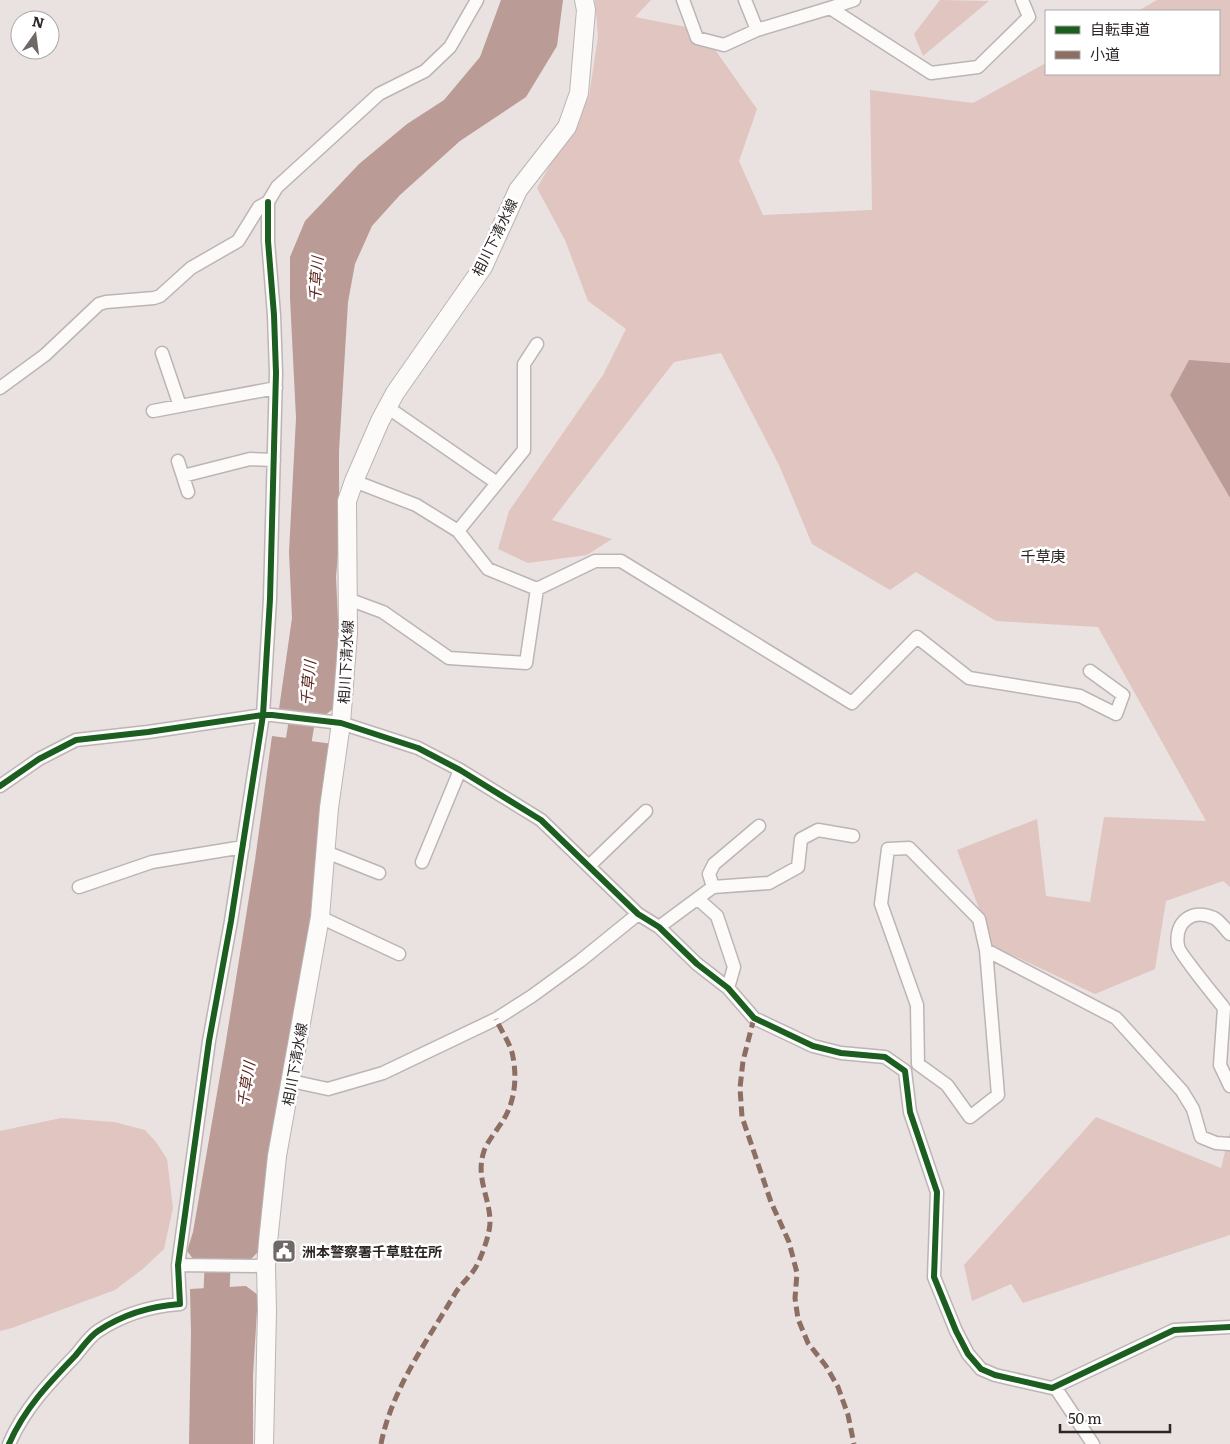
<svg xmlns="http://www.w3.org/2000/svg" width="1230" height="1444" font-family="Literata,'Noto Sans JP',serif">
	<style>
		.green { fill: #e0c5c1 }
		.water { fill: #ba9b95 }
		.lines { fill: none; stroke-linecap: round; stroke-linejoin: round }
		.river { stroke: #ba9b95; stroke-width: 26 }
		.street-casing { stroke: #bbb5b4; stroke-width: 15 }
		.secondary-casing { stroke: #bbb5b4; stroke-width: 20 }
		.street { stroke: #fcfbfa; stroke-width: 12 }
		.secondary { stroke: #fcfbfa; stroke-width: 18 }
		.quiet { stroke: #8d6e63; stroke-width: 5; stroke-dasharray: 10 5; stroke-linecap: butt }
		.cycleway-casing { stroke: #fff; stroke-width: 9 }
		.cycleway { stroke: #1b5e20; stroke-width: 6 }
		.labels { text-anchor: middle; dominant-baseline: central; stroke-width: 5; stroke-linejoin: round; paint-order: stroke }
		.street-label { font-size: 14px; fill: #2c2625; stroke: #fff }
		.poi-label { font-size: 14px; font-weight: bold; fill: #2c2625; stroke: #fff; text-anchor: start }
		.water-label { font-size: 15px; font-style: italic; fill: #5e261f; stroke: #fff }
		.neighbourhood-label { font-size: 15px; fill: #2c2625; stroke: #fff }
	</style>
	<rect width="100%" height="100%" fill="#eae2e0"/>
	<path class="green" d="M595 0H651L635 17 701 30 757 109 739 161 763 215 872 210 870 90 973 103 1046 63V74H1219V11H1138L1157 0H1230V363L1189 361 1170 395 1230 498V887L1223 881 1166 901 1155 969 1095 994 993 946 957 850 1037 819 1046 896 1090 902 1104 817 1206 821 1098 627 996 621 916 572 890 590 812 544 779 465 721 353 674 362 552 520 612 539 587 555 528 563 498 549 509 511 603 375 626 329 588 301 565 240 537 188 589 96 598 37Z
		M940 0 989 1 923 56 914 34Z
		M1096 1117 1221 1168 1230 1132V1235L1023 1303 1011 1284 972 1301 964 1265Z
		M61 1118 114 1122 145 1130 156 1142 167 1159 173 1208 164 1249 144 1268 115 1290 12 1328 0 1331V1131Z"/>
	<path class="water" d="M501 0H563L557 46 526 97 460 141 400 195 372 226 355 264 348 302 339 451V542L336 577 340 662 336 707 325 715 279 709 292 618 289 552 296 418 290 298V257L305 221 359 164 407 124 444 100 480 57Z
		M1189 360 1230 363V498L1170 395Z
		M272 736 333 744 315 899 302 990 285 1061 272 1136 258 1252 251 1259 194 1260 187 1251 193 1232 226 1041 255 860Z
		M246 1286 258 1295 253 1375V1444H189L191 1334 190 1289Z"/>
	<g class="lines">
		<path class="river" d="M293 775 307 690
			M215 1324 218 1258 222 1236"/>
		<g class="street-casing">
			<path id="street" d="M683 0 697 38 724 45 757 30 830 8 931 73 978 67 1029 17 1022 0
				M745 0 757 30
				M830 8 854 0
				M162 353 180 406
				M0 388 45 355 99 304 106 302 154 298 160 296 191 268 238 241 259 207 268 202 277 187 379 94 425 71 450 47 477 0
				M387 407 497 483
				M153 411 276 388
				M178 461 188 492
				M183 476 250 459 274 460
				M354 481 416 505 458 531 488 569 537 589 595 561H621L852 703 917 637 969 678 1080 696 1116 714 1123 695 1090 671
				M458 531 524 450V364L537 344
				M348 599 383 612 449 658 526 663 537 589
				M0 786 39 759 76 740 148 732 263 715H272L341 723 418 748 460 770 541 820 638 914 659 927 697 964 728 988 754 1018 813 1046 841 1053 885 1057 905 1071 910 1112 937 1192 934 1277 956 1331 968 1354 981 1369 995 1375 1052 1388 1174 1330 1230 1327
				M909 848 979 919 986 950 998 1095 970 1117 947 1085 918 1064 917 1005 881 904 888 849Z
				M326 852 379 873
				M422 862 460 770
				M589 866 646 811
				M79 887 152 862 243 847
				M713 887 709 874 714 864 759 826
				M698 899 717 916 734 967 728 988
				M320 917 399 954
				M659 927 713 887 769 883 798 867 801 839 818 830 853 836
				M1230 934C1225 929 1220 921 1214 918 1192 908 1174 922 1178 946 1179 953 1217 999 1224 1008L1220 1065 1230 1086
				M986 950 1116 1018 1182 1091 1193 1109 1201 1137 1216 1143 1230 1144
				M291 1081 328 1089 383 1073 496 1019 532 996 580 961 638 914
				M178 1265 266 1266
				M1055 1387 1093 1444
				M9 1444C24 1409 49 1383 75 1356 82 1348 89 1337 98 1331 122 1315 152 1306 180 1304L178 1265 209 1041 231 921 263 715 270 599 276 373 274 315 268 241V202"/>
		</g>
		<g class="secondary-casing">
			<path id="secondary" d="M264 1444 267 1311 266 1266 268 1242 277 1156 320 917 329 808 341 723 348 633 347 501 354 481 380 421 395 393 483 267 518 190 567 127 579 93 586 10 584 0"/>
		</g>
		<use href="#street" class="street"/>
		<use href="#secondary" class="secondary"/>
		<path class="quiet" d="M754 1018 743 1061 740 1088 742 1117 771 1202 789 1242 797 1273 795 1298 798 1319 808 1343 826 1366 838 1387 848 1415 854 1444
			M381 1444C392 1388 428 1340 456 1292 462 1283 472 1275 477 1265 482 1255 490 1234 490 1222 490 1197 475 1178 484 1151 488 1140 498 1129 504 1119 515 1100 517 1078 513 1057 511 1044 501 1031 496 1019"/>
		<g class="cycleway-casing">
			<path id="cycleway" d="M0 786 39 759 76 740 148 732 263 715H272L341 723 418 748 460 770 541 820 638 914 659 927 697 964 728 988 754 1018 813 1046 841 1053 885 1057 905 1071 910 1112 937 1192 934 1277 956 1331 968 1354 981 1369 995 1375 1052 1388 1174 1330 1230 1327
				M9 1444C24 1409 49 1383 75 1356 82 1348 89 1337 98 1331 122 1315 152 1306 180 1304L178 1265 209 1041 231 921 263 715 270 599 276 373 274 315 268 241V202"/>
		</g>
		<use href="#cycleway" class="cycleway"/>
	</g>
	<defs>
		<g id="civic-square" transform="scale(1.25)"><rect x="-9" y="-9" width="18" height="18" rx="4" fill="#6e6866" stroke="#fff"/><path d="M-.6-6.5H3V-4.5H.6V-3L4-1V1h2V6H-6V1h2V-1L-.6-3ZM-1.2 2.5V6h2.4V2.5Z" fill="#fff"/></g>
	</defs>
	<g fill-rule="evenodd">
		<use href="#civic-square" x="284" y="1251"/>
	</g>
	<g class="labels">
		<g class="street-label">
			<text transform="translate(494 237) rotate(-64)">相川下清水線</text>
			<text transform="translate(345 662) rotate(-87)">相川下清水線</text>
			<text transform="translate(294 1064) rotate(-80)">相川下清水線</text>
		</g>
		<g class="poi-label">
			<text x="302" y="1251">洲本警察署千草駐在所</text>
		</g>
		<g class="water-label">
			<text transform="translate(315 279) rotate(-86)">千草川</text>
			<text transform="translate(307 683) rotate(-85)">千草川</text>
			<text transform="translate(245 1084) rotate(-81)">千草川</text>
		</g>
		<g class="neighbourhood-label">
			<text x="1043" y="555">千草庚</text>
		</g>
	</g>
	<rect x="1045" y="10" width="175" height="65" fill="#ffffff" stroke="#aba8a8"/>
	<rect x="1055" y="26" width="25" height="8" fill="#1b5e20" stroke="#aba8a8"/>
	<text x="1090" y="35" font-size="15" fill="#2c2625">自転車道</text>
	<rect x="1055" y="51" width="25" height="8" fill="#8d6e63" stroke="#aba8a8"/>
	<text x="1090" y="60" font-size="15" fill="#2c2625">小道</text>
	<g transform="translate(35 35) rotate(14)"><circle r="24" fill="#ffffff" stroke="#aba8a8"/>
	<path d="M0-4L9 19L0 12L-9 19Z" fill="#6e6866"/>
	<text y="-8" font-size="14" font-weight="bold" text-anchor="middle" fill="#2c2625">N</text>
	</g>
	<path d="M1060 1424v8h110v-8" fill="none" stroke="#2c2625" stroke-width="2.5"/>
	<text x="1068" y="1424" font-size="15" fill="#2c2625" stroke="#ffffff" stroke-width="4" paint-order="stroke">50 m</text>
</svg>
